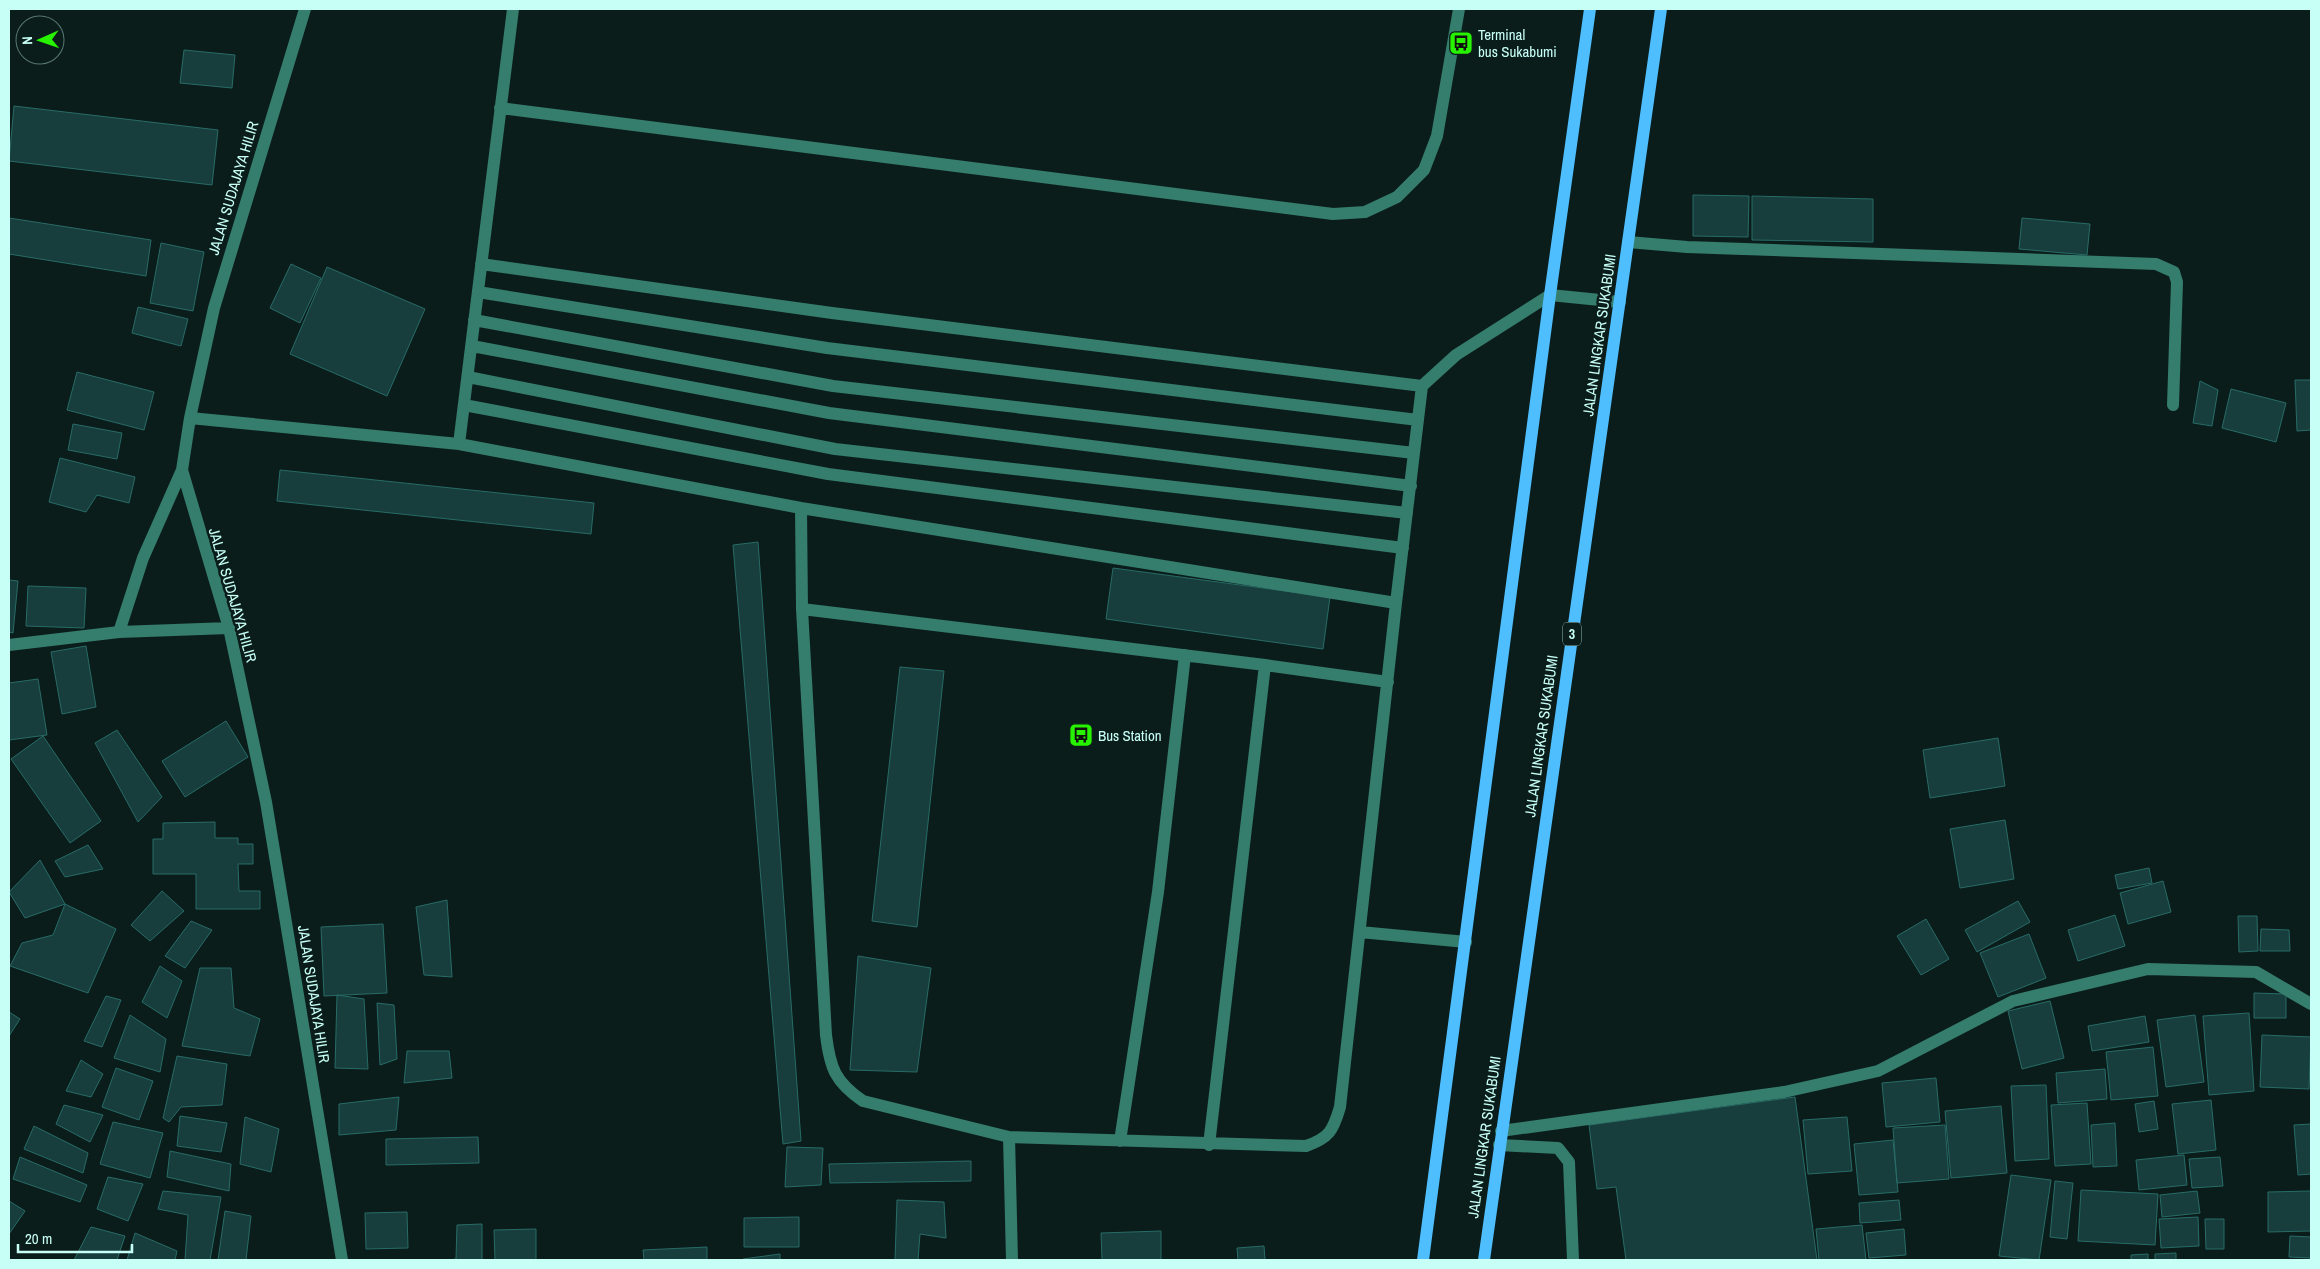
<svg xmlns="http://www.w3.org/2000/svg" width="2320" height="1269" font-family="'Archivo Narrow',sans-serif">
	<style>
		.building { fill: #173e3c; stroke: #286b67 }
		.lines { fill: none; stroke-linecap: round; stroke-linejoin: round }
		.minor { stroke: #357d6d; stroke-width: 12 }
		.major { stroke: #4ebeff; stroke-width: 12 }
		.labels { text-anchor: middle; dominant-baseline: central; stroke-width: 5; stroke-linejoin: round; paint-order: stroke }
		.shield { fill: #0b1d1b; stroke: #8fbbb5; stroke-width: 1 }
		.shield-label { font-size: 14px; font-weight: bold; fill: #c7fff7 }
		.poi-label { font-size: 15px; fill: #c7fff7; stroke: #0b1d1b; text-anchor: start }
		.street-label { font-size: 15px; fill: #c7fff7; stroke: #0b1d1b }
	</style>
	<rect width="100%" height="100%" fill="#0b1d1b"/>
	<path class="building" d="M184 50 235 55 232 88 180 83Z
		M14 106 218 130 212 185 9 161Z
		M1693 195 1749 196 1748 237 1693 236Z
		M1752 196 1873 199V242L1752 240Z
		M9 218 151 240 146 276 9 254Z
		M2022 218 2090 224 2087 255 2019 249Z
		M161 243 204 252 193 311 150 303Z
		M291 264 321 278 300 323 270 308Z
		M327 267 425 309 387 396 290 354Z
		M138 307 188 319 181 346 132 333Z
		M77 372 154 392 144 430 67 410Z
		M2295 380H2311V430L2297 431Z
		M2200 381 2218 390 2212 426 2193 423Z
		M2231 389 2286 403 2276 442 2222 428Z
		M73 424 122 433 117 459 68 450Z
		M60 458 135 477 129 503 97 495 86 512 49 502Z
		M280 470 594 503 591 534 277 501Z
		M758 542 801 1141 783 1144 733 545Z
		M1113 568 1330 597 1323 649 1106 619Z
		M9 580 18 581 13 633 9 632Z
		M28 586 86 588 84 628 26 626Z
		M86 646 96 707 62 714 51 652Z
		M900 667 944 671 917 927 872 921Z
		M38 679 47 735 9 740V683Z
		M226 721 248 757 185 797 162 761Z
		M117 730 162 797 138 822 95 743Z
		M43 736 101 821 70 843 11 759Z
		M1998 738 2005 786 1930 798 1923 750Z
		M2005 820 2014 879 1960 888 1950 829Z
		M215 822V838H238V844H253V864H238L239 891H260V909H196V874H153V839H163V823Z
		M88 845 103 869 65 877 55 861Z
		M40 860 65 904 25 918 9 892Z
		M2149 868 2152 883 2118 889 2115 875Z
		M2163 881 2171 912 2128 924 2120 893Z
		M162 891 184 911 150 941 131 925Z
		M447 900 452 977 424 975 416 907Z
		M2018 901 2030 922 1977 952 1965 930Z
		M65 904 116 929 88 993 10 966 22 943 53 935Z
		M2115 915 2125 946 2078 961 2068 930Z
		M2238 916H2257L2258 951 2239 952Z
		M1926 919 1949 959 1921 975 1897 936Z
		M191 921 212 930 185 968 165 956Z
		M383 924 387 993 324 996 321 927Z
		M2261 929 2289 930 2290 951H2260Z
		M2029 934 2046 978 1998 997 1980 953Z
		M858 956 931 968 917 1072 850 1070Z
		M160 966 182 981 167 1018 142 1002Z
		M200 968H231L234 1008 260 1019 250 1056 182 1046Z
		M2254 993 2286 994V1018H2254Z
		M337 995 364 999 368 1069 335 1068Z
		M106 996 121 1000 102 1047 84 1041Z
		M2050 1001 2064 1058 2022 1069 2008 1011Z
		M377 1003 394 1005 397 1059 380 1065Z
		M9 1012 20 1019 9 1036Z
		M2249 1013 2254 1091 2209 1095 2203 1016Z
		M130 1015 166 1039 160 1072 114 1058Z
		M2195 1015 2204 1082 2166 1087 2157 1020Z
		M2145 1016 2149 1042 2092 1051 2088 1026Z
		M2262 1035 2311 1037 2309 1089 2260 1087Z
		M2153 1047 2158 1096 2111 1100 2106 1052Z
		M407 1051H449L452 1078 404 1083Z
		M177 1056 227 1064 222 1105 181 1107 169 1122 163 1118Z
		M81 1060 103 1074 91 1097 66 1091Z
		M116 1068 153 1081 139 1120 102 1107Z
		M2105 1069 2107 1099 2058 1103 2056 1073Z
		M1936 1078 1940 1122 1886 1127 1882 1083Z
		M2046 1085 2049 1159 2015 1161 2011 1086Z
		M399 1097 396 1130 339 1135V1104Z
		M1795 1097 1817 1260H1626L1616 1187 1597 1189 1589 1125Z
		M2211 1100 2216 1150 2178 1154 2172 1104Z
		M2154 1101 2158 1129 2139 1132 2135 1104Z
		M2087 1103 2091 1164 2055 1166 2051 1105Z
		M64 1105 103 1115 90 1142 56 1124Z
		M2001 1106 2007 1173 1951 1178 1945 1111Z
		M180 1116 227 1123 221 1152 177 1146Z
		M245 1117 279 1129 271 1172 240 1164Z
		M1847 1117 1852 1171 1808 1174 1803 1120Z
		M113 1122 163 1133 150 1178 100 1164Z
		M2115 1123 2117 1166 2093 1167 2091 1125Z
		M2311 1124V1174L2298 1175 2294 1125Z
		M1945 1125 1949 1179 1897 1183 1893 1128Z
		M34 1126 88 1153 83 1173 24 1149Z
		M478 1137 479 1163 386 1165V1139Z
		M1893 1140 1898 1192 1859 1195 1854 1144Z
		M787 1147 823 1148 821 1185 785 1187Z
		M170 1151 231 1164 229 1191 167 1177Z
		M2184 1155 2187 1185 2139 1190 2136 1160Z
		M20 1157 87 1185 80 1202 13 1179Z
		M2220 1157 2223 1186 2192 1188 2189 1159Z
		M971 1161V1181L830 1183 829 1164Z
		M2011 1175 2051 1180 2039 1260 1999 1256Z
		M108 1177 143 1184 128 1221 97 1209Z
		M2055 1181 2073 1183 2067 1239 2050 1237Z
		M2081 1190 2158 1194 2155 1245 2078 1241Z
		M163 1191 221 1197 210 1260H185L188 1215 158 1209Z
		M2197 1191 2200 1213 2162 1217 2160 1195Z
		M2311 1191V1231L2268 1232V1192Z
		M897 1200 944 1202 946 1238 920 1234 918 1260H895Z
		M1899 1200 1901 1220 1860 1223 1859 1203Z
		M9 1201 25 1211 9 1234Z
		M225 1211 251 1216 246 1260H218Z
		M407 1212 408 1248 366 1249 365 1213Z
		M799 1217V1247H744V1218Z
		M2198 1217 2199 1246 2161 1248 2159 1219Z
		M2205 1219H2224V1249H2206Z
		M482 1224V1260H450L456 1259 457 1225Z
		M1862 1225 1866 1260H1819L1816 1229Z
		M91 1227 125 1236 117 1260H74Z
		M536 1229V1260H495L494 1230Z
		M1904 1229 1906 1255 1869 1258 1866 1233Z
		M1161 1231V1260H1102L1101 1233Z
		M135 1233 177 1251 175 1260H127Z
		M2290 1236 2311 1237V1258L2289 1257Z
		M1264 1246 1265 1260H1238L1237 1248Z
		M707 1247V1260H644L643 1250Z
		M2176 1253V1260H2155V1254Z
		M780 1254V1260H743V1259Z
		M2148 1254V1260H2131V1255Z"/>
	<g class="lines">
		<path class="minor" d="M305 9 214 308 190 418 182 470 229 628 266 802 342 1260
			M500 108 1333 214 1365 212 1397 197 1424 170 1437 136 1459 9
			M1628 242 1687 247 2156 264 2174 272 2177 282 2173 405
			M481 264 832 313 1422 386
			M478 292 827 348 1418 420
			M474 320 833 386 1414 453
			M472 346 829 413 1411 486
			M468 377 835 449 1407 513
			M464 405 828 474 1403 548
			M190 418 459 444 801 508 1396 603 1422 386 1456 355 1550 295 1620 302
			M459 444 513 9
			M801 508 802 609 826 1035C830 1068 835 1082 863 1101L1009 1137 1306 1146C1329 1138 1333 1131 1340 1107L1396 603
			M802 609 1265 665 1388 682
			M119 632 143 558 182 470
			M9 645 119 632 229 628
			M1360 932 1466 942
			M1501 1131 1784 1092 1878 1071 2013 1001 2148 969 2256 972 2311 1004
			M1009 1137 1012 1260
			M1120 1141 1158 892 1185 655
			M1209 1145 1265 665
			M1499 1145 1558 1148 1569 1162 1573 1260"/>
		<path class="major" d="M1423 1260 1550 295 1590 9
			M1484 1260 1661 9"/>
	</g>
	<defs>
		<g id="bus-square" transform="scale(1.25)"><rect x="-9" y="-9" width="18" height="18" rx="4" fill="#27f200" stroke="#0b1d1b"/><path d="M-5-6H5V4H4V6H2V4H-2V6H-4V4H-5ZM-3.5-4V0h7V-4ZM-3.5 1.2v1.5H-2V1.2ZM2 1.2v1.5H3.5V1.2Z" fill="#111"/></g>
	</defs>
	<g fill-rule="evenodd">
		<use href="#bus-square" x="1461" y="43"/>
		<use href="#bus-square" x="1081" y="735"/>
	</g>
	<g class="labels">
		<rect class="shield" x="1563" y="622.5" width="18" height="23" rx="4"/>
		<g class="shield-label">
			<text x="1572" y="634">3</text>
		</g>
		<g class="poi-label">
			<text x="1478" y="34">Terminal<tspan x="1478" dy="17">bus Sukabumi</tspan></text>
			<text x="1098" y="735">Bus Station</text>
		</g>
		<g class="street-label">
			<text transform="translate(233 188) rotate(-73)">JALAN SUDAJAYA HILIR</text>
			<text transform="translate(1599 335) rotate(-82)">JALAN LINGKAR SUKABUMI</text>
			<text transform="translate(233 595) rotate(74)">JALAN SUDAJAYA HILIR</text>
			<text transform="translate(1541 736) rotate(-82)">JALAN LINGKAR SUKABUMI</text>
			<text transform="translate(314 994) rotate(81)">JALAN SUDAJAYA HILIR</text>
			<text transform="translate(1484 1137) rotate(-82)">JALAN LINGKAR SUKABUMI</text>
		</g>
	</g>
	<rect width="2320" height="1269" fill="none" stroke="#c7fff7" stroke-width="20"/>
	<g transform="translate(40 40) rotate(268)"><circle r="24" fill="#0b1d1b" stroke="#567773"/>
	<path d="M0-4L9 19L0 12L-9 19Z" fill="#27f200"/>
	<text y="-8" font-size="14" font-weight="bold" text-anchor="middle" fill="#c7fff7">N</text>
	</g>
	<path d="M18 1244v8h114v-8" fill="none" stroke="#c7fff7" stroke-width="2.5"/>
	<text x="25" y="1244" font-size="15" fill="#c7fff7" stroke="#0b1d1b" stroke-width="4" paint-order="stroke">20 m</text>
</svg>
